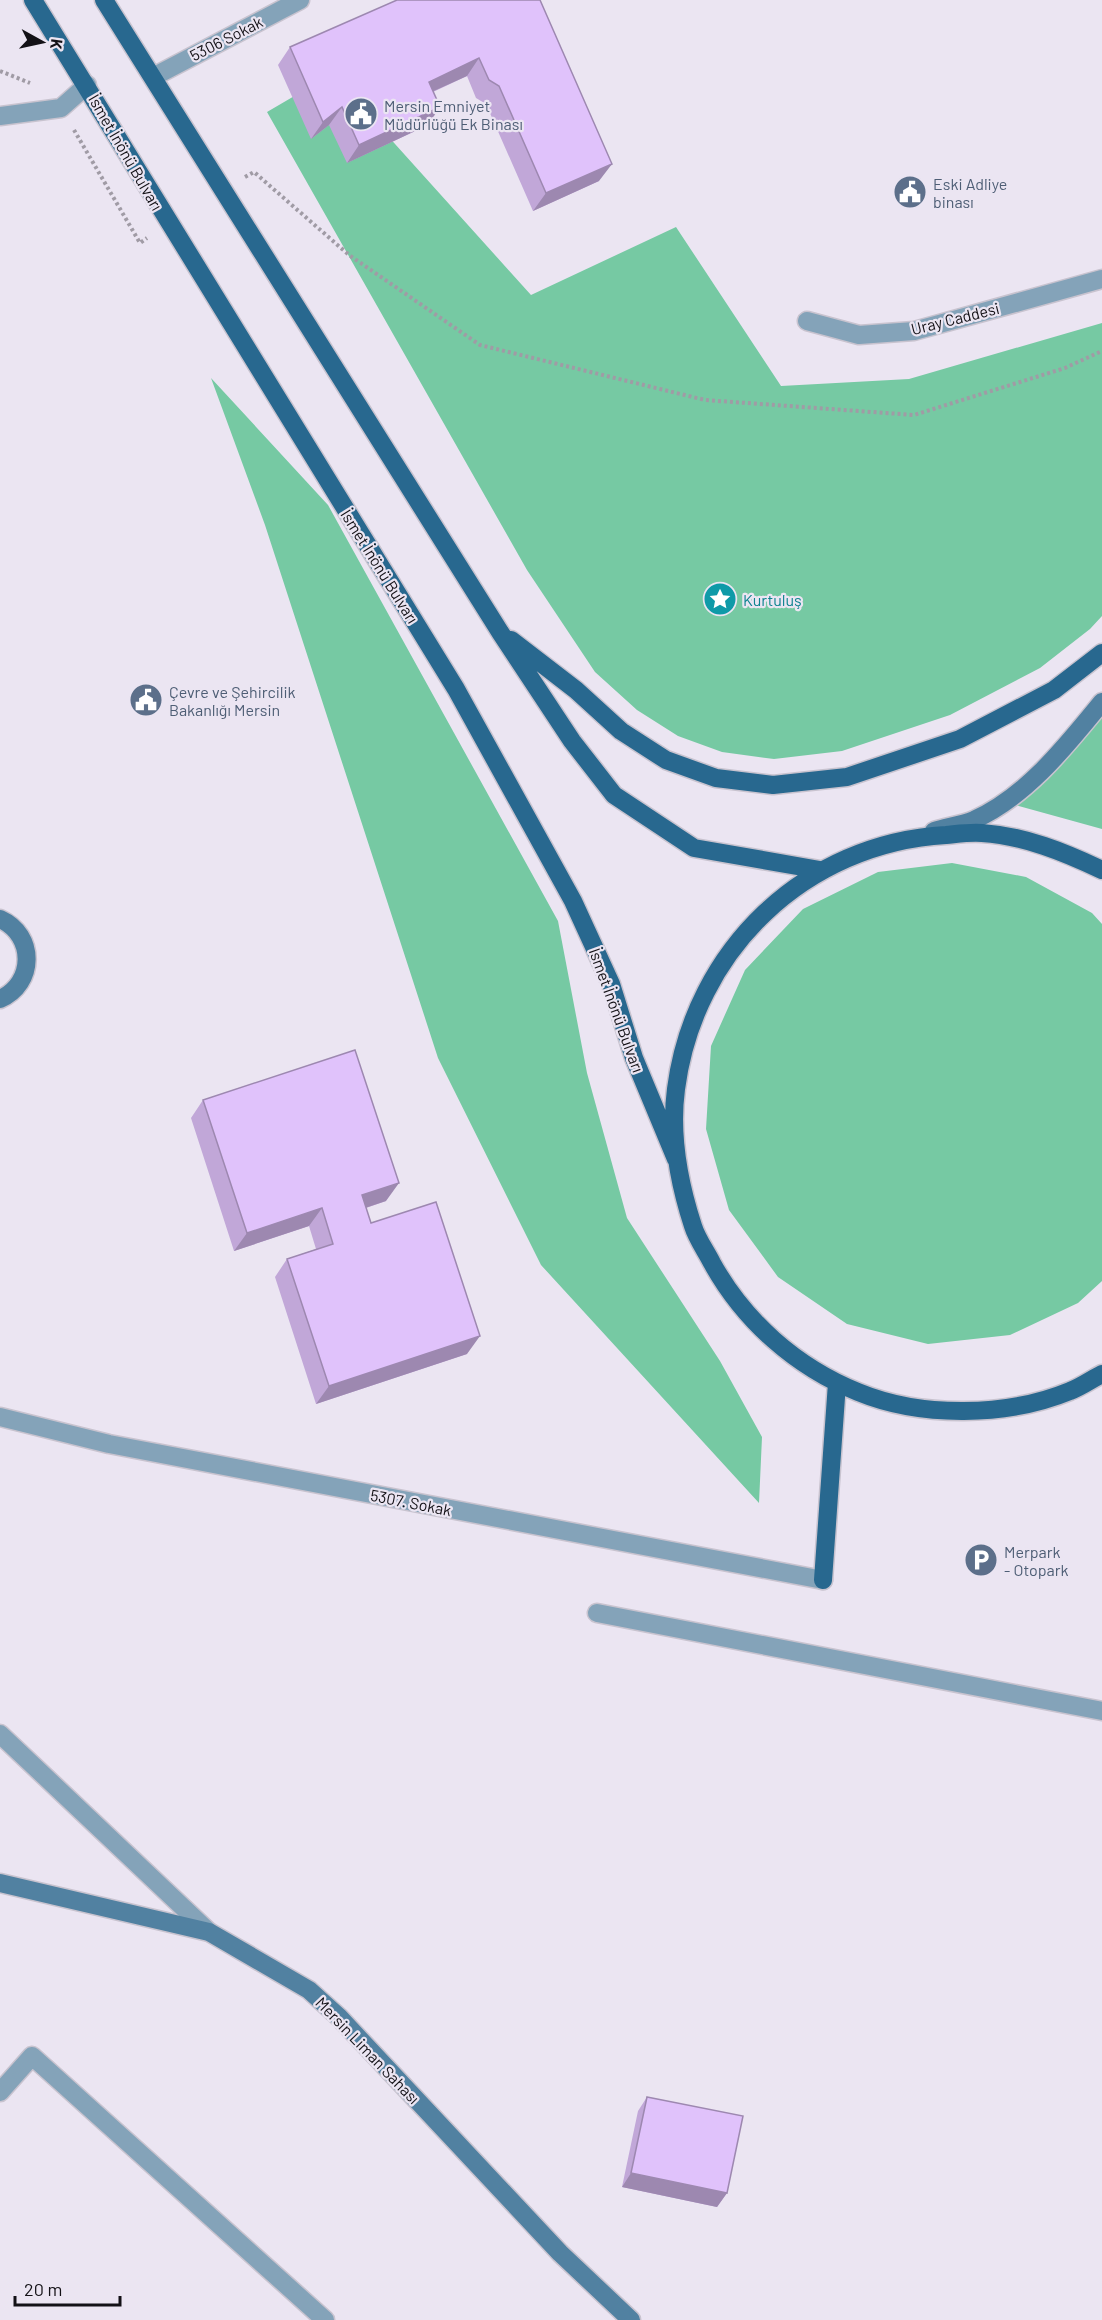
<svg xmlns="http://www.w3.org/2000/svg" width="1102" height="2320" font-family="Barlow,sans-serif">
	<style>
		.green { fill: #76c9a3 }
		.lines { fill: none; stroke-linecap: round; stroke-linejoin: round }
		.lane-casing { stroke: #c8c3cf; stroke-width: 21 }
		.street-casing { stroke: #c8c3cf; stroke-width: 21 }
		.secondary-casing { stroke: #c8c3cf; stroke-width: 21 }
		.primary-casing { stroke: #c8c3cf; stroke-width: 21 }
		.path { stroke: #a09ba5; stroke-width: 4; stroke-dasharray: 3 3; stroke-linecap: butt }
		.lane { stroke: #84a3b9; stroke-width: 18 }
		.street { stroke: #84a3b9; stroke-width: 18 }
		.secondary { stroke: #5181a1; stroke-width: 18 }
		.primary { stroke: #28688f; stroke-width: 18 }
		.wall { fill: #c1a7d8 }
		.shaded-wall { fill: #9d88b0 }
		.building { fill: #e0c2fb; stroke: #9d88b0; stroke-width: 1.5 }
		.labels { text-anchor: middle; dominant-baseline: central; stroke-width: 4.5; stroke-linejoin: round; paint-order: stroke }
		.street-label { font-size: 16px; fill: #131116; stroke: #ebe5f2 }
		.service-label { font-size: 16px; fill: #4e5e75; stroke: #ebe5f2; text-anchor: start }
		.culture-label { font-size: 16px; fill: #0d838f; stroke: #ebe5f2; text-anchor: start }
	</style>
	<rect width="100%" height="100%" fill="#ebe5f2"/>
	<path class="green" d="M332 74 531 295 676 227 781 386 909 379 1102 323V616L1090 629 1040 668 950 715 842 751 774 759 722 752 678 736 637 710 595 672 527 570 267 112Z
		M211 378 328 505 558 921 587 1073 627 1218 720 1361 762 1437 759 1503 541 1265 438 1058 265 525Z
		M1102 708V829L1015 805Z
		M952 863 1026 877 1092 913 1102 924V1281L1078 1303 1010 1335 928 1344 847 1324 778 1277 729 1210 706 1129 711 1046 745 970 803 909 878 872Z"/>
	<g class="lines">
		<g class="lane-casing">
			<path id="lane" d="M597 1613 1102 1711
				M0 1734 209 1932
				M0 2092 32 2056 325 2320"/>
		</g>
		<g class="street-casing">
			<path id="street" d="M153 77 300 0
				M0 116 61 108 87 85
				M807 321 859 335 914 331 1102 279
				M0 1417 109 1444 823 1580"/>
		</g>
		<g class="secondary-casing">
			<path id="secondary" d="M934 831C947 827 962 825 974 820 1027 796 1066 746 1102 702
				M0 919C36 935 35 984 0 999
				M0 1883 209 1932 309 1990 339 2017 560 2253 631 2320"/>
		</g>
		<g class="primary-casing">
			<path id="primary" d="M33 0 456 689 573 901 611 984 634 1058 676 1159
				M104 0 500 632 572 741 614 795 694 848 820 870
				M511 640 576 690 621 731 666 760 716 778 773 785 847 777 960 739 1054 690 1102 653
				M1102 870C1064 852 1025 836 982 833 970 832 957 834 946 835 805 843 694 950 676 1089 670 1134 679 1183 693 1226 697 1239 706 1251 712 1263 744 1321 796 1367 858 1392 921 1418 1007 1417 1070 1391 1081 1387 1092 1379 1102 1374
				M823 1580 837 1383"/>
		</g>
		<path class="path" d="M0 71 30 83
			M74 130 140 243 147 238
			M245 177 254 172 349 255 480 345 705 400 914 415 1065 368 1102 351"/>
		<use href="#lane" class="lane"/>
		<use href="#street" class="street"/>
		<use href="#secondary" class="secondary"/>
		<use href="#primary" class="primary"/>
	</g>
	<path class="wall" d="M540 0 599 181 533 211 486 104 476 98 467 76 433 92 428 125 347 163 329 125 311 139 278 65 290 47Z
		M203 1100 386 1201 366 1208 371 1223 467 1354 316 1404 275 1277 287 1259 316 1249 309 1226 234 1251 191 1118Z
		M647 2097 727 2193 717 2207 622 2187 638 2111Z"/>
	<path class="shaded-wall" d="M479 58 467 76 416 99 429 82Z
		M342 107 329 125 311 139 323 122Z
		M440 107 428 125 347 163 359 145Z
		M612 164 599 181 533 211 546 193Z
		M399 1183 386 1201 350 1213 362 1195Z
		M322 1208 309 1226 234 1251 247 1233Z
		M480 1336 467 1354 316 1404 329 1386Z
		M631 2173 727 2193 717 2207 622 2187Z"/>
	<path class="building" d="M397 0H540L612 164 546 193 499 86 489 80 479 58 429 82 440 107 359 145 342 107 323 122 290 47Z
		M355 1050 399 1183 362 1195 371 1223 436 1202 480 1336 329 1386 287 1259 333 1244 322 1208 247 1233 203 1100Z
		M647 2097 743 2116 727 2193 631 2173Z"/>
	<defs>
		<g id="civic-disc" transform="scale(1.725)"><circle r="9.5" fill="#5c6f8a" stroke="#ebe5f2"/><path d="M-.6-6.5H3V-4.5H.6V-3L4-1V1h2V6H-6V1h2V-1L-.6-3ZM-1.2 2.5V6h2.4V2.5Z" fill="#fff"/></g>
		<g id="sight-disc" transform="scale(1.725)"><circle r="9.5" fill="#0f9aa8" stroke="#ebe5f2"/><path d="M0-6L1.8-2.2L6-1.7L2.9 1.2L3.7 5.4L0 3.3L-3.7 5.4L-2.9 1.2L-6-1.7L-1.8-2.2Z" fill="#fff"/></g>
		<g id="parking-disc" transform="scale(1.725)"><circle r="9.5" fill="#5c6f8a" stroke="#ebe5f2"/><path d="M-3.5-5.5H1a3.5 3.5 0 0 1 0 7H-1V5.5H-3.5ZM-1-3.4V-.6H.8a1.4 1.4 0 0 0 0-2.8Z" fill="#fff"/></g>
	</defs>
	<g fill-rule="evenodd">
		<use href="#civic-disc" x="361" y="114"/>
		<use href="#civic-disc" x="910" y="192"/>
		<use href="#sight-disc" x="720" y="599"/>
		<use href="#civic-disc" x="146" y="700"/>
		<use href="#parking-disc" x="981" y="1560"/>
	</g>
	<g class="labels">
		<g class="street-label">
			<text transform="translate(226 38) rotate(-27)">5306 Sokak</text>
			<text transform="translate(126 152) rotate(60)">İsmet İnönü Bulvarı</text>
			<text transform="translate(955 318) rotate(-14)">Uray Caddesi</text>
			<text transform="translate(380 566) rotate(58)">İsmet İnönü Bulvarı</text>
			<text transform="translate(617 1010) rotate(70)">İsmet İnönü Bulvarı</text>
			<text transform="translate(411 1502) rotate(11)">5307. Sokak</text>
			<text transform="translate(368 2050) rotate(46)">Mersin Liman Sahası</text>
		</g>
		<g class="service-label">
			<text x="384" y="105">Mersin Emniyet<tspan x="384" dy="18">Müdürlüğü Ek Binası</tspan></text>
			<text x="933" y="183">Eski Adliye<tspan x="933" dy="18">binası</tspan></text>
			<text x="169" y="691">Çevre ve Şehircilik<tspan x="169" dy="18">Bakanlığı Mersin</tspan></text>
			<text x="1004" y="1551">Merpark<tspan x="1004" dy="18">- Otopark</tspan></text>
		</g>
		<g class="culture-label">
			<text x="743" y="599">Kurtuluş</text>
		</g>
	</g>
	<g transform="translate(42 42) rotate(98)" stroke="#ebe5f2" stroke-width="4.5" paint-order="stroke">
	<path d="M0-4.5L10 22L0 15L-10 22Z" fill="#131116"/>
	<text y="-9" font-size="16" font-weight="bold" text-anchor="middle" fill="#131116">K</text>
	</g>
	<path d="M15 2296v9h105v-9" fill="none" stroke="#131116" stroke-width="3"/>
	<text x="24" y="2296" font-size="18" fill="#131116" stroke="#ebe5f2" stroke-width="4.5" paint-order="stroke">20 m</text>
</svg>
